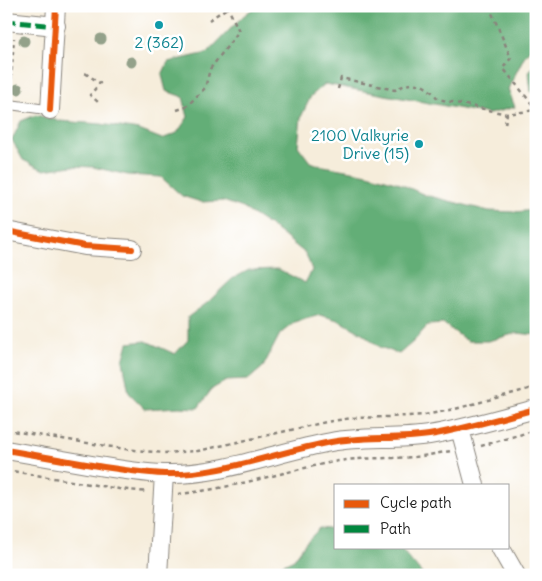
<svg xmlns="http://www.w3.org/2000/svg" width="542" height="581" font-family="Delius,sans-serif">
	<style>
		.forest { fill: #63ae77; stroke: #40654a }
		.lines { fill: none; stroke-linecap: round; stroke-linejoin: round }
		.lane-casing { stroke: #89847c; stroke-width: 11 }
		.street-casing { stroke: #89847c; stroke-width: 20 }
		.path { stroke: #89847c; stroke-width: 2.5; stroke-dasharray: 4 4; stroke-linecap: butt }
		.lane { stroke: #fff; stroke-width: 9 }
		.street { stroke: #fff; stroke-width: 18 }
		.quiet { stroke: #00873e; stroke-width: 5; stroke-dasharray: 10 5; stroke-linecap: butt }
		.cycleway-casing { stroke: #fff; stroke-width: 9 }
		.cycleway { stroke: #e8590c; stroke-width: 6 }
		.tree { fill: #93a18a }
		.culture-dot { fill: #0f9aa8; stroke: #fff; stroke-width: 2 }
		.labels { text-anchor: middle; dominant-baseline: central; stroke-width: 5; stroke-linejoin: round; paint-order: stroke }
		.culture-label { font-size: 16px; fill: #0d838f; stroke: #fff }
	</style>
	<rect width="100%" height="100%" fill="#fff"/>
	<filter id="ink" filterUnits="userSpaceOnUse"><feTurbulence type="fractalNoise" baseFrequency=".02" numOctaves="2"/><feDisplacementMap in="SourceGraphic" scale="10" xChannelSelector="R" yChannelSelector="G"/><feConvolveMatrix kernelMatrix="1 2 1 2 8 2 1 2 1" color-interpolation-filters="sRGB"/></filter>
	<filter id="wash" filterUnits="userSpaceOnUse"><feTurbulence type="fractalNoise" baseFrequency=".0096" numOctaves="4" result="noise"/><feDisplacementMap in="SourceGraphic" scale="20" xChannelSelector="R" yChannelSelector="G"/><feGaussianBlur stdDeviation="1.12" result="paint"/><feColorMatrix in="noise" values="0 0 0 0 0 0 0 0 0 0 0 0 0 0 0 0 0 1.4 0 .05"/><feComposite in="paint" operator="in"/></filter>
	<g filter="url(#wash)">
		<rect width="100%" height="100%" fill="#f6eddb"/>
		<path class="forest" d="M256 6H536V44L525 55 508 89 515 107 489 114 325 84 311 96 301 117 298 146 310 162 318 165 368 174 396 182 425 195 489 211 514 212 536 210V335L517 333 488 341H467L444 324 428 325 414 341 399 354 380 347 362 333 338 320 320 315 295 322 280 334 263 367 248 380 226 381 212 389 198 408 179 407 145 409 129 393 123 361 128 343 146 341 175 354 188 340V317L207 303 232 279 249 270 278 269 305 283 312 270 306 254 275 229 243 208 223 201 201 202 182 196 161 177 128 175 93 167 72 166 44 170 23 160 12 140 21 121 36 115 59 121 101 124 139 130 162 139 177 133 188 117 183 97 166 91 162 75 168 62 207 53 242 17Z
			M536 60V95L531 92 529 73Z
			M320 528 336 530V547H398L401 549 423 575H270L275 568 294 559 306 542Z"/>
	</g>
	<g filter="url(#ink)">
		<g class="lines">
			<g class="lane-casing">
				<path id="lane" d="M6 104 50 110"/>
			</g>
			<g class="street-casing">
				<path id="street" d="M6 21 56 26
					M50 110 56 6
					M6 231 85 246 132 249
					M460 429 475 485
					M6 450C35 455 64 460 92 465 116 469 140 473 164 474 221 476 275 452 331 442 363 436 396 440 429 435 465 429 500 418 536 409
					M500 547 516 575
					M158 575 164 474"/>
			</g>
			<path class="path" d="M489 6 511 58 503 68 536 109
				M209 20 230 6
				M85 73 100 83 90 95 98 102
				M338 89 341 78 395 90C413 79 426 83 438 99L507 114 536 110
				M10 95 14 38
				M177 110 186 107 205 88 210 69 239 31 228 8
				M505 124 507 114
				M6 128 8 115
				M6 430 125 449 164 453 198 451 326 422 352 418 389 417 425 415 455 409 536 387
				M481 446 536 430
				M6 470 119 489 148 492
				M178 494C231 489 281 472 333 462 360 457 386 459 413 457 426 456 439 453 451 451"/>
			<use href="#lane" class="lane"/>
			<use href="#street" class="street"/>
			<path class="quiet" d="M6 21 56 26"/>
			<g class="cycleway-casing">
				<path id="cycleway" d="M50 110 56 6
					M6 231 85 246 132 249
					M6 450C35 455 64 460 92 465 116 469 140 473 164 474 221 476 275 452 331 442 363 436 396 440 429 435 465 429 500 418 536 409"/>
			</g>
			<use href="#cycleway" class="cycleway"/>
		</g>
		<g class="tree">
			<circle cx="101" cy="39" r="5.5"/>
			<circle cx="24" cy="41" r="5.5"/>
			<circle cx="131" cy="62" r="5.5"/>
			<circle cx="18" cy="89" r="5.5"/>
		</g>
	</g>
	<g class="culture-dot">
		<circle cx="159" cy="25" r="5"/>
		<circle cx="419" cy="144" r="5"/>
	</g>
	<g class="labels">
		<g class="culture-label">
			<text x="159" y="42">2 (362)</text>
			<text x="409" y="135" text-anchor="end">2100 Valkyrie<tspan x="409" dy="18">Drive (15)</tspan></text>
		</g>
	</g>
	<rect width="542" height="581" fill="none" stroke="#fff" stroke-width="25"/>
	<rect x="334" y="484" width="175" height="65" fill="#ffffff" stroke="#a4a4a4"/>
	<rect x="344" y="500" width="25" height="8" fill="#e8590c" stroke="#a4a4a4"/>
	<text x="380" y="508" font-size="15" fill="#1c1c1c">Cycle path</text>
	<rect x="344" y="525" width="25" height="8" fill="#00873e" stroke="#a4a4a4"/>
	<text x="380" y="534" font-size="15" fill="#1c1c1c">Path</text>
</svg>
